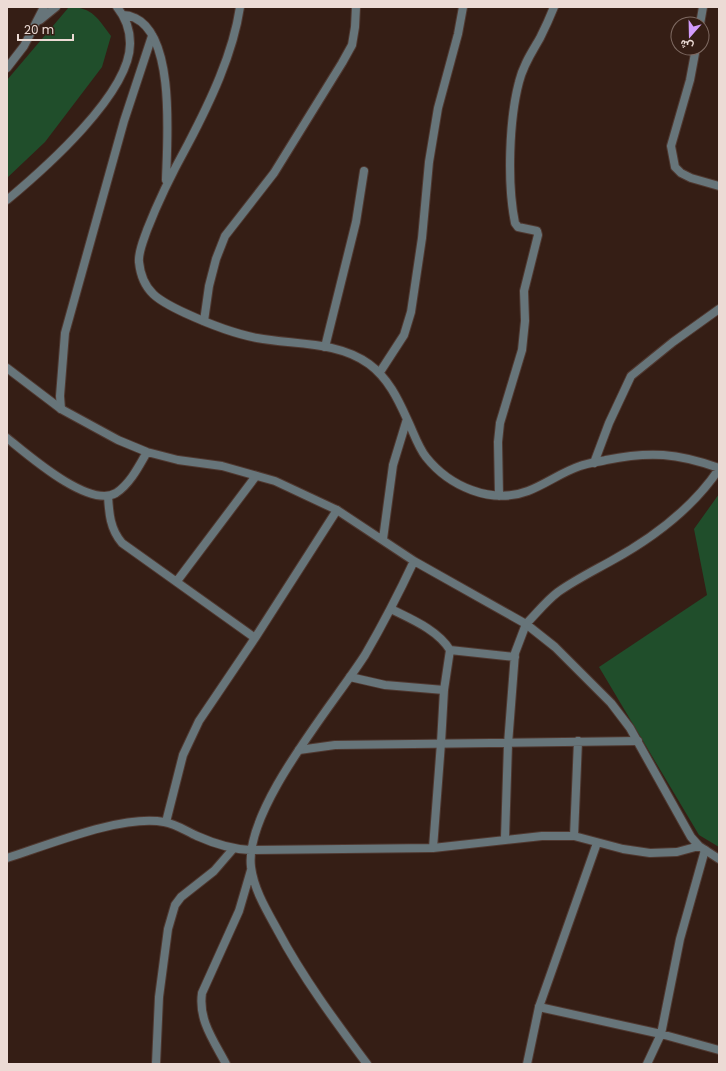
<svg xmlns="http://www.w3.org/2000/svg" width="726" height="1071" font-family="Poppins,Vazirmatn,sans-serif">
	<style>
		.green { fill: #204e2b }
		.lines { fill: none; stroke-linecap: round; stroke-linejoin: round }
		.lane-casing { stroke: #4f3830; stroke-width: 10 }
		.street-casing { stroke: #4f3830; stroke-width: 10 }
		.lane { stroke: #67757a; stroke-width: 8 }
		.street { stroke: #67757a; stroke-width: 8 }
	</style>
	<rect width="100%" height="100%" fill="#351e15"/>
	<path class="green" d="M69 7C93 7 98 19 111 36L102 67 45 142 7 178V80Z
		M719 494V847L699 835 599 667 707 595 694 529Z"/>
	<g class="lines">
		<g class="lane-casing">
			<path id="lane" d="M700 24 703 7
				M696 48 690 80 671 146 675 167 681 173 691 178 719 186
				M204 321 209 286 216 259 225 236 274 173 342 63 352 45 355 27 356 7
				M325 347 356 222 364 171
				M61 409 60 396 65 333 124 121 152 36
				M594 463 609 423 631 376 673 342 719 309
				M108 496C109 513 110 529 122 543L255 638
				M177 581 256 476
				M391 609C411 619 438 630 450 650L444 690 441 743
				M450 650 515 657
				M350 677 385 685 444 690
				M299 750 335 745 638 741
				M166 822 183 755 199 721 255 638 337 510
				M574 836 578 741
				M505 838 508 744 515 653 526 624
				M539 1007 661 1034 719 1050
				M156 1064 159 997 168 929 175 905 181 897 214 871 233 849
				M647 1064 661 1034 680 939 705 850"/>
		</g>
		<g class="street-casing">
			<path id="street" d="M240 7C233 54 210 102 188 144 172 173 159 199 147 230 144 239 138 252 139 262 142 292 159 301 185 313 209 324 231 333 257 338 294 345 338 341 369 364 388 378 398 399 407 419
				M123 15C127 15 131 16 135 18 176 37 167 143 166 180
				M40 20 56 7
				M7 68 24 46 44 7
				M7 200C43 170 131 93 130 43 130 30 125 17 117 7
				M7 368 61 409 118 440 147 452 178 460 222 466 275 481 337 510 414 561 526 624 555 647 611 703 630 728 691 837 699 846 719 859
				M380 372 404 335 411 312 422 238 429 162 438 108 458 34 463 7
				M7 438C27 454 89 509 116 493 130 484 139 466 147 452
				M499 496 498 442 500 423 522 350 525 321 524 291 538 235 537 231 518 227 515 223C507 184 509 120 519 82 523 65 532 52 540 38 545 28 550 17 554 7
				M383 539 393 465 407 419C413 431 418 447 426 457 449 486 491 505 528 491 546 484 562 472 580 466 588 463 598 462 606 460 650 451 677 453 719 468
				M526 624C536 614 546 601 558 592 575 580 593 571 611 561 653 538 692 509 719 469
				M433 848 441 743
				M7 858C48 845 123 814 164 822 176 824 186 831 197 836 215 844 231 849 250 850L433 848 542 836H574L623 849 650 853 677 852 699 846
				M226 1064C214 1041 198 1020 202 993L239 911 251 870
				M367 1064C335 1021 303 978 278 931 267 911 254 890 251 867 244 809 333 705 365 655 383 624 399 593 414 561
				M527 1064 539 1007 597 843"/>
		</g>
		<use href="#lane" class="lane"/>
		<use href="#street" class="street"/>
	</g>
	<rect width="726" height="1071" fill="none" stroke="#ecdbd5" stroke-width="16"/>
	<g transform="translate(690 36) rotate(200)"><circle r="19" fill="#351e15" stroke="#7e6a62"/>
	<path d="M0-3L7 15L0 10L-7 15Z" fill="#d39cfc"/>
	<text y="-6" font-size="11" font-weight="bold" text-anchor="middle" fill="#ecdbd5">ش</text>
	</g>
	<path d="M18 34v6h55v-6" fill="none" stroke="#ecdbd5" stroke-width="2"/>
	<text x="24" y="34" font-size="12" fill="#ecdbd5" stroke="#351e15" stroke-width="3" paint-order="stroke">20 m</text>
</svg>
